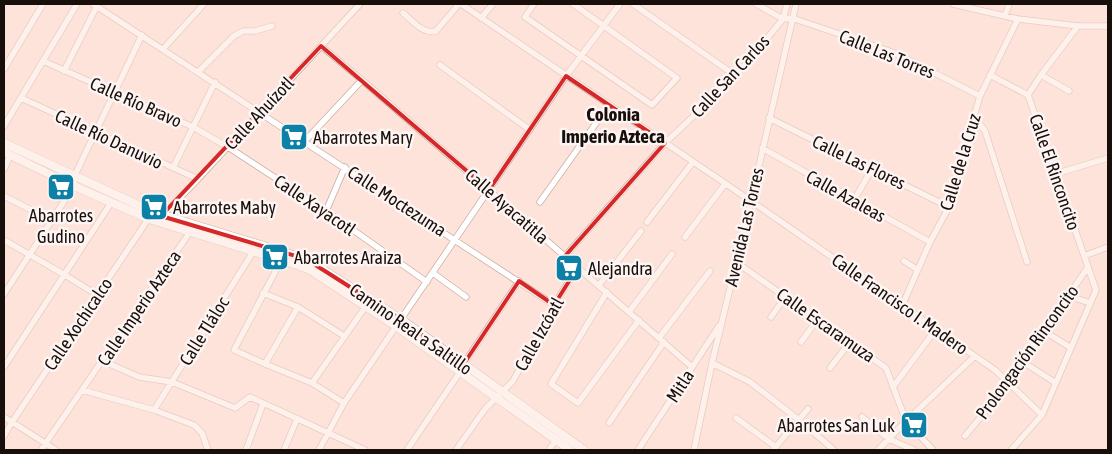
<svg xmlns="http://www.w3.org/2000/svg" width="1112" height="454" font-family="'Asap Condensed',sans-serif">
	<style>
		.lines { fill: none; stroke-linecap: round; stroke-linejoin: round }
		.street-casing { stroke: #cdafa4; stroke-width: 7 }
		.secondary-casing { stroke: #cdafa4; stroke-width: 9 }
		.street { stroke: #fff; stroke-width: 5.5 }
		.secondary { stroke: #fff; stroke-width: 8 }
		.marked { fill: none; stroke: #d62828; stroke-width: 4; stroke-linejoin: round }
		.labels { text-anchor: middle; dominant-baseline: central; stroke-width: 5; stroke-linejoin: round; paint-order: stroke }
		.street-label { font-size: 18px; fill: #180e0a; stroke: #fcf5f3 }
		.poi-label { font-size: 18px; fill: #180e0a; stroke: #fcf5f3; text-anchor: start }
		.neighbourhood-label { font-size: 19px; font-weight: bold; fill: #180e0a; stroke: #fcf5f3 }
	</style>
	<rect width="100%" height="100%" fill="#fde3da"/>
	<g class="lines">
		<g class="street-casing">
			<path id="street" d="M93 4 554 305
				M461 4 751 201 995 370 1042 415
				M534 4 525 17 652 105 677 78 573 4
				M633 4 736 76
				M756 4 783 19 792 18 895 53 980 96
				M953 4 1018 19 1078 26H1108
				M403 13C412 20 423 35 436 31L459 4
				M1005 16 1009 4
				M481 18 493 4
				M321 46 362 80 692 367
				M164 48 204 4
				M43 61 193 127 228 147 326 211 427 282
				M440 65 530 130
				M4 69 43 4
				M64 71 97 6
				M199 71 234 36 243 31H255L272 26
				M990 75 1028 95 1096 290 1042 415 1011 450
				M1041 75 1069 91
				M1028 95 1041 75 1078 26
				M21 98 198 179
				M974 116 985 131 1027 262
				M769 118 949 207
				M4 126 77 4
				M305 141 362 80
				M762 148 930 242
				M173 168 215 82
				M4 169 10 156
				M1055 174 1108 158
				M4 196 53 221
				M854 200 872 169
				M540 202 609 105
				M326 211 345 167
				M160 218 198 179 360 4
				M647 222 693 162
				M685 237 725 184
				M4 240 65 275 97 295
				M565 256 665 143 736 76 783 19 787 4
				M1084 256 1108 247
				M283 257 234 350 265 364 312 383 344 403
				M904 261 918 270
				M736 262 886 368 906 421 933 450
				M433 273 466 297
				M599 285 641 231
				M607 292 551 384 578 403 639 320
				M263 293 298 307 344 336
				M4 294 74 186V177L142 35
				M1069 296 1090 303
				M902 306 930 242 949 207 955 180 980 96 1018 19
				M629 312 672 254
				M771 317 786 296
				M1044 331 1071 348
				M659 338 710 271
				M801 342 818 319
				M103 361 139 377 172 382 235 408 250 397 365 450
				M1023 362 1056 383
				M712 363 750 382 799 420 834 450
				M265 364 298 307
				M463 365 519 281
				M4 367 111 203
				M830 368 850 342
				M312 383 366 306
				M893 387 936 329
				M82 390 154 410 194 425 202 433 208 450
				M154 410 253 252
				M4 417 56 450
				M862 417 889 439 914 450
				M736 418 776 447
				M609 423 664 342
				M4 436 12 422 153 212
				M965 436 1008 384 1088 267
				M41 450 192 229
				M246 450 263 404
				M284 450 297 419
				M319 450 344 403 566 76 620 4
				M407 450 460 372
				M456 450 485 409 513 381 554 305 578 267
				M549 450 556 440
				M638 450 719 326
				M694 450 712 363 751 201 796 4
				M773 450 808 409
				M878 450 906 421 975 356"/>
		</g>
		<g class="secondary-casing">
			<path id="secondary" d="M4 143 153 212 306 259 402 320 584 450
				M4 152 74 186 149 219 297 265 310 270 397 327 570 450"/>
		</g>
		<use href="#street" class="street"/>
		<use href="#secondary" class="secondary"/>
	</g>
	<path d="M0 0H1112V454H0ZM321 46 489 190 566 76 665 143 565 256 578 267 554 305 519 281 463 365 402 320 306 259 161 216Z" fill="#fde3da" fill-opacity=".55" fill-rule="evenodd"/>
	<path class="marked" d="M321 46 489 190 566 76 665 143 565 256 578 267 554 305 519 281 463 365 402 320 306 259 161 216Z"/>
	<defs>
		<g id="supermarket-square" transform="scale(1.4375)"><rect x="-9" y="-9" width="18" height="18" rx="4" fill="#0d80a7" stroke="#fcf5f3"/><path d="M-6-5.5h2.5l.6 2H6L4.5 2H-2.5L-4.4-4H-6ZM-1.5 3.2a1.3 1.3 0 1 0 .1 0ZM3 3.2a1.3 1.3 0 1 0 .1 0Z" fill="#fff"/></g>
	</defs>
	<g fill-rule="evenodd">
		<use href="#supermarket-square" x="294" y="137"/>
		<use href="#supermarket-square" x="61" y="187"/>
		<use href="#supermarket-square" x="154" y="207"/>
		<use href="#supermarket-square" x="275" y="257"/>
		<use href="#supermarket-square" x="569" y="268"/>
		<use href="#supermarket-square" x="914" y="425"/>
	</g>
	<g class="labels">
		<g class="street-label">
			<text transform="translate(887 54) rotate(22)">Calle Las Torres</text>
			<text transform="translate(730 76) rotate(-47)">Calle San Carlos</text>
			<text transform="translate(136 102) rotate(24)">Calle Río Bravo</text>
			<text transform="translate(259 113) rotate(-47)">Calle Ahuízotl</text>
			<text transform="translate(109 139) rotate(25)">Calle Río Danuvio</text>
			<text transform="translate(859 162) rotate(26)">Calle Las Flores</text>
			<text transform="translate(960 162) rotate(-73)">Calle de la Cruz</text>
			<text transform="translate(1055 172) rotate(71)">Calle El Rinconcito</text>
			<text transform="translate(846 196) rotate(29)">Calle Azaleas</text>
			<text transform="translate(397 201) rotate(33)">Calle Moctezuma</text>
			<text transform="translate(315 205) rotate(34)">Calle Xayacotl</text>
			<text transform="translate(507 206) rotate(41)">Calle Ayacatitla</text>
			<text transform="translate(744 227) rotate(-77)">Avenida Las Torres</text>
			<text transform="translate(900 304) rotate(35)">Calle Francisco I. Madero</text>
			<text transform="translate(139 308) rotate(-56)">Calle Imperio Azteca</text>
			<text transform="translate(78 324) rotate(-56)">Calle Xochicalco</text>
			<text transform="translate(826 325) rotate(35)">Calle Escaramuza</text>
			<text transform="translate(411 329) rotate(35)">Camino Real a Saltillo</text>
			<text transform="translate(204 331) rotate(-58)">Calle Tláloc</text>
			<text transform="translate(539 334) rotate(-61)">Calle Izcóatl</text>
			<text transform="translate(1027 352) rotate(-54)">Prolongación Rinconcito</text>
			<text transform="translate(680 386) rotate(-57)">Mitla</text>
		</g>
		<g class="poi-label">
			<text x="313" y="137">Abarrotes Mary</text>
			<text x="173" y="207">Abarrotes Maby</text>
			<text x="61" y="215" text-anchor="middle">Abarrotes<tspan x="61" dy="21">Gudino</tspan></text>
			<text x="294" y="257">Abarrotes Araiza</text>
			<text x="588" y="268">Alejandra</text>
			<text x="895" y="425" text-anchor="end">Abarrotes San Luk</text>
		</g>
		<g class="neighbourhood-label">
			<text x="613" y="114">Colonia<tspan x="613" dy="22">Imperio Azteca</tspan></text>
		</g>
	</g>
	<rect width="1112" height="454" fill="none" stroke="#180e0a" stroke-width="10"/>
</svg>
